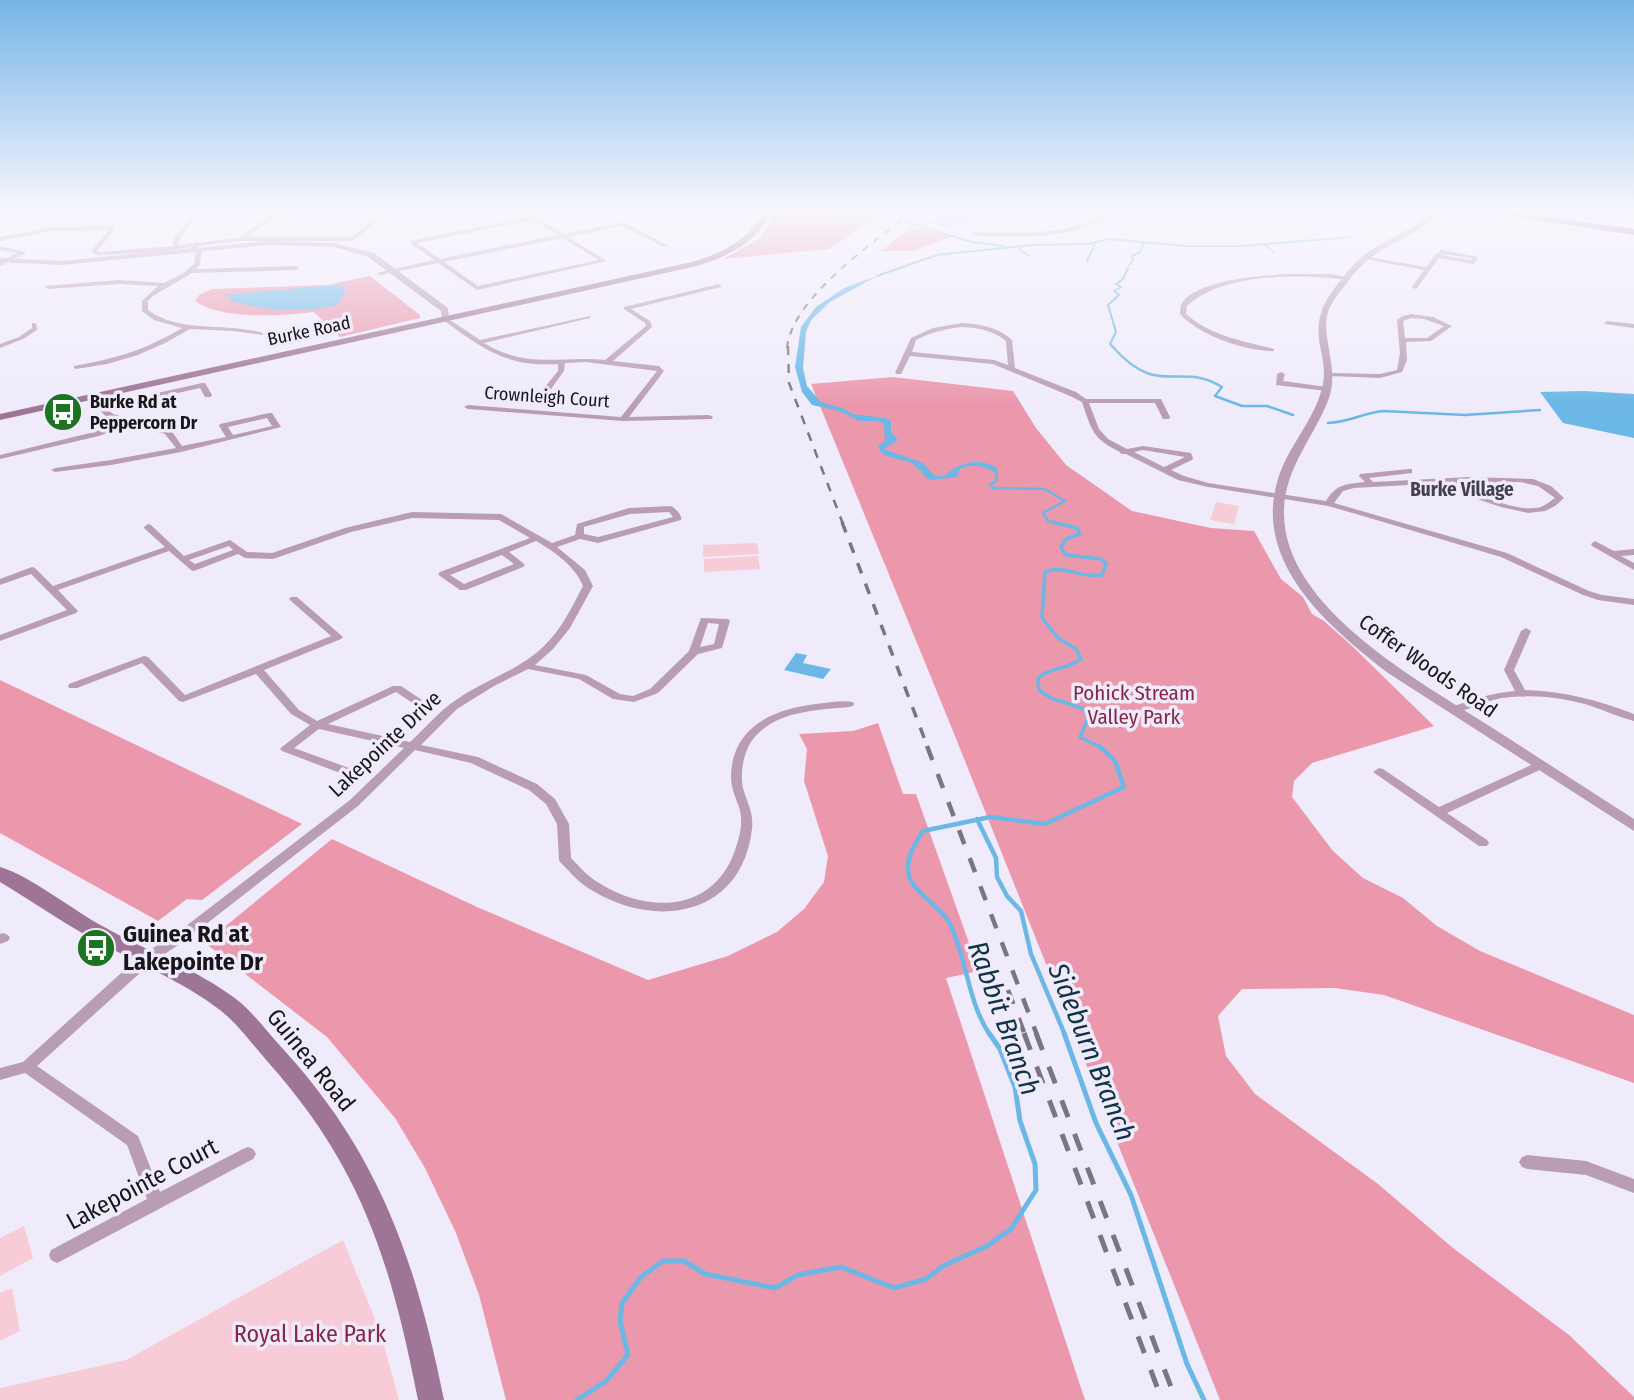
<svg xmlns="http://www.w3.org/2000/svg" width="1634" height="1400" font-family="'Fira Sans Condensed',sans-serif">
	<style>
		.green { fill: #f8ccd6 }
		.forest { fill: #eb98ad }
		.water { fill: #6bb7e6 }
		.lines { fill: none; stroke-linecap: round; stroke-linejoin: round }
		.stream-far4 { stroke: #6bb7e6; stroke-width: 2 }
		.stream-far3 { stroke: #6bb7e6; stroke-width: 2.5 }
		.stream-far2 { stroke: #6bb7e6; stroke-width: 3.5 }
		.stream-far1 { stroke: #6bb7e6; stroke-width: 4.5 }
		.stream { stroke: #6bb7e6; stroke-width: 5 }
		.building { fill: #bfcef8 }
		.minor { fill: #b99db4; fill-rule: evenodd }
		.tertiary { fill: #b99db4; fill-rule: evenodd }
		.secondary { fill: #9e7597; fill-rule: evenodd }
		.primary { fill: #895983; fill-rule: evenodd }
		.rail-far4 { stroke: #79767f; stroke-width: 2; stroke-dasharray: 7 7; stroke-linecap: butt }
		.rail-far3 { stroke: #79767f; stroke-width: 2.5; stroke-dasharray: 9 9; stroke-linecap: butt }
		.rail-far2 { stroke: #79767f; stroke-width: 3.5; stroke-dasharray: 11 11; stroke-linecap: butt }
		.rail-far1 { stroke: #79767f; stroke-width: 4.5; stroke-dasharray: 15 15; stroke-linecap: butt }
		.rail { stroke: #79767f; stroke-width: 5; stroke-dasharray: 18 18; stroke-linecap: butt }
		.labels { text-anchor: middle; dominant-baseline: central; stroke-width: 7; stroke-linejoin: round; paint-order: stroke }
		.far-street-label { font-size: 18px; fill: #18161b; stroke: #f0ebfa }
		.far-poi-label { font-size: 18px; font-weight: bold; fill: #18161b; stroke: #f0ebfa; text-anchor: start }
		.far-neighbourhood-label { font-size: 19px; font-weight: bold; fill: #44404d; stroke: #f0ebfa }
		.street-label { font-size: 21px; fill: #18161b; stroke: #f0ebfa }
		.park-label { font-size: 21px; fill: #862748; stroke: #f0ebfa }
		.near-poi-label { font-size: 24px; font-weight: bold; fill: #18161b; stroke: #f0ebfa; text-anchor: start }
		.near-street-label { font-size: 24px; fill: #18161b; stroke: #f0ebfa }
		.near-park-label { font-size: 24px; fill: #862748; stroke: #f0ebfa }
		.near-water-label { font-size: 28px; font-style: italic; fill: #113346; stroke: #f0ebfa }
	</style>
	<rect width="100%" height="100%" fill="#f0ebfa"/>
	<path class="green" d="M1216 502 1239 506 1234 524 1210 520Z
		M757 543 759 554 703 557V545Z
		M758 556 760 569 704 572V559Z
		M24 1226 33 1258 0 1276V1238Z
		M343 1240 381 1334 399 1400H0V1388L126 1360Z
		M12 1288 20 1331 0 1341V1293Z"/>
	<path class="forest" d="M779 210H875L887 211 829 249 723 259 759 239Z
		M910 227 954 236 913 251H882Z
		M370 276 420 315V318L340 337 314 312C283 316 221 320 195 301L199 295 212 289 327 285Z
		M893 377 1013 391 1036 428 1066 465 1132 511 1211 528 1254 531 1281 579 1303 597 1312 614 1324 621 1352 646 1434 726 1312 763 1294 781 1292 797 1333 851 1363 878 1403 898 1437 926 1480 951 1634 1015V1083L1384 995 1335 988 1242 989 1218 1016 1226 1056 1255 1094 1378 1184 1453 1248 1569 1335 1634 1397V1400H1220L953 731 811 384Z
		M0 680 302 824 202 900 187 899 158 921 0 833Z
		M878 723 903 794H916L979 971 946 978 1085 1400H506L479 1295 456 1233 425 1168 395 1118 327 1037 205 943 332 839 477 907 648 980 728 956 777 932 804 909 824 882 828 856 804 781 807 749 799 734 853 731Z"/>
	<path class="water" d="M879 275 830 302 811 320 806 332 803 368 807 386 821 402 845 409 852 414 886 418 891 422V432L898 440 884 449 923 463 935 476H944C959 463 976 457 996 467L998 474C985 467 974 462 960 469L957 477 930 480C922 476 920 468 913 464 900 457 883 461 878 446L885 441 884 424 878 421H859L839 411 812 405 802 392 795 367 801 327 816 307 844 288Z
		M323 286H343L345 294 338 304 333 306C298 314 263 310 230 301L231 296 221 295Z
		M1584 391 1634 394V438L1563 423 1540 392Z
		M796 653 807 655 803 663 831 669 823 679 784 670Z"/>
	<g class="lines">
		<path class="stream-far4" d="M792 212 802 210 886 220
			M905 222 972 242 1004 246
			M1265 245 1274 252
			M1019 246 1020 250 1029 256
			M1087 261 1095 244
			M1129 265 1133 260 1132 256 1140 252 1144 242
			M877 276 937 255 1032 245 1089 244 1108 239 1186 246H1243L1350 237
			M1114 348 1110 344 1116 332 1108 305 1119 295 1114 291 1121 287 1116 284 1123 279 1128 268"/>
		<path class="stream-far3" d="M1112 346C1159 400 1179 360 1222 387L1215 396 1242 406H1267L1293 415
			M1328 423C1351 422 1362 413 1383 411L1465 415 1540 410
			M996 472 997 480 990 485 993 488 1045 489 1065 501 1043 513 1048 521 1059 524"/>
		<path class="stream-far2" d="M1052 522 1077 528 1080 534 1066 539 1061 547 1066 555 1101 559 1106 564 1102 575C1082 579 1064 564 1045 572L1042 618 1058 638 1076 649 1081 659C1066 670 1048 668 1038 678L1039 690 1051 698 1084 709 1088 718 1080 737 1102 748"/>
		<path class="stream-far1" d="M977 819 996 858 997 877 1007 896 1021 911 1031 954 1065 1035
			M990 1035C967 1001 967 957 949 922 939 904 910 892 908 871 907 855 915 844 923 831L990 817 1045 824 1124 787 1115 761 1099 746"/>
		<path class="stream" d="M1064 1033 1096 1123 1131 1195 1187 1364 1204 1400
			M577 1400 606 1381 628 1355 620 1321 622 1303 641 1277 663 1261H684L705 1274 775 1288 798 1275 841 1267 894 1288 926 1279 943 1266 987 1246 1011 1229 1036 1190 1035 1164 1020 1121 1015 1087 1000 1049 989 1033"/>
	</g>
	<path class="building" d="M960 210 996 212 948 228 925 222Z"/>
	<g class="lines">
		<path class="minor" d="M0 210H8L1 214Z
			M278 210H284L247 237H352L382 212H355L352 210 390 211 353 241H241L197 246 202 250 200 265 196 269 296 266 299 268 296 270 192 273 153 296 148 301V310C181 334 226 322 263 333V335L233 331 190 329 165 343 138 355 107 364 76 369 74 368V366C117 358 143 351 182 328L154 320 142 311V301L158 286 119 284 48 289 45 287 46 286 119 280 164 283 182 274 194 264 196 251 191 247 149 253 97 255 91 251 109 230 52 231 0 241V237L52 227 113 226 116 228 97 251 100 252 173 246 174 238 191 216 196 217 180 238 179 245 239 238Z
			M1107 210H1113C1084 241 1014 237 974 236L971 234 974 232C1012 233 1078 237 1107 210Z
			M534 216 564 234 623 222 669 246 664 247 622 226 568 237 607 261 477 290 438 263 380 275 377 273 434 260 410 243V241ZM533 220 558 235 440 259 417 243ZM562 238 599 260 478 286 444 262Z
			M0 246 25 252 26 253 0 266V262L17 253 0 250Z
			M1441 250 1478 257 1475 263 1473 264 1439 258 1417 288 1415 289 1412 287 1424 270 1360 258 1363 256 1426 267 1435 255ZM1442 254 1472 258 1471 260 1441 255Z
			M1286 274H1331L1350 278 1347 280C1300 274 1224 272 1187 306L1186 314C1211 336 1243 341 1274 349V351C1245 351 1200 336 1180 314 1180 311 1180 306 1182 303 1197 280 1260 276 1286 274Z
			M719 284 722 286 721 287 631 309 650 321 652 327 613 361 659 366 664 371 629 417 709 415 713 417 712 419 623 421 468 409 464 407 468 405 621 417 657 371 586 362 565 363 564 371 543 400H540L536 398 558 371V364C505 367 484 349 443 320V318H447L480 340 590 316V318L484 343C529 370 559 355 605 360L646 326 645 323 624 309V307Z
			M1411 314 1433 317 1452 326 1431 341 1406 342 1407 360 1402 372 1380 378 1328 376 1326 375 1330 373 1380 374 1397 370 1400 353 1397 320 1403 316ZM1411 318 1424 319 1444 326 1427 338H1405L1403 321Z
			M1607 321 1634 324V328L1605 324 1604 323Z
			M32 323H36L37 330 23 339 0 348V344L19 337 32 328Z
			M962 323C981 324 998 327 1012 340L1015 368 1076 392 1086 399H1161L1170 417 1169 419H1163L1155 403H1089L1099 429 1108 439 1127 449 1143 446 1191 453 1193 458 1192 460 1171 470 1184 476 1208 483 1326 501C1336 484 1346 484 1365 482L1359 476 1360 474 1409 469H1412V473L1369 478 1373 482 1469 477 1533 479 1551 486 1564 498 1555 506 1545 511 1528 513 1501 507 1474 498 1452 488 1445 483 1354 488 1343 491 1334 503 1507 553 1589 591 1602 595 1634 599V605L1598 600 1583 595 1501 557 1363 516 1328 506 1208 487 1178 480 1126 454H1121L1120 452C1092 438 1092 431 1082 402L1070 396 993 364 910 356 901 374H897L895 373 911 338 933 328ZM962 327C979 328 992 330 1006 341L1008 365 994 360 912 352 916 340C931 332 945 329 962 327ZM1143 450 1185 457 1164 467 1134 452ZM1520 482 1538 486 1555 498C1549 502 1543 508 1535 508 1515 511 1471 493 1454 483Z
			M1281 372 1285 374 1283 381 1327 387 1331 389 1327 391 1276 385 1277 374Z
			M202 383H205L212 395 211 397H205L200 388 107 409 113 414 171 430 182 446 226 437 219 426 220 424 269 413H272L281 427 181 452 111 465 55 472 51 470 55 468 111 460 176 448 165 434 131 424 99 436 0 459V455L94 432 123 422 107 418 100 410H97V407L87 396 88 394H94L104 405ZM267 418 272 426 233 435 228 427Z
			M671 506C675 508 683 516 681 520L598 543 580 539 557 547 585 570 593 586 570 628 553 649 535 665 586 675 620 694 633 696 650 689 689 651 701 618 728 619 730 621 722 648 698 654 658 693 634 702 613 699 579 679 528 669 494 686 457 709 421 745 478 757 537 784 555 799 569 824 571 858C580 867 588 877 599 883 652 916 718 911 737 844 741 832 743 819 739 807 735 796 731 788 731 776 732 727 773 709 816 704 827 703 841 700 853 702L854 704 853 706 849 707C816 710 772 711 751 742 743 754 740 774 743 788 747 803 754 813 752 829 742 915 658 930 593 891 580 884 571 873 561 863L559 860 557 824 546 804 529 790 471 763 415 750 358 806 183 942 151 963 37 1066 138 1136 160 1192 243 1149 248 1147 253 1149 256 1154 253 1159 63 1260 57 1263 51 1260 49 1255 51 1250 147 1199 127 1145 25 1073 0 1080V1068L23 1062 141 955 173 936 350 800 404 748 319 729 294 748 352 769 354 772 348 776 282 751 280 749 282 747 310 725 291 714 256 674 183 702 179 701 142 663 77 688H69L68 686 69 684 144 656 148 657 185 695 331 636 291 601 289 599 291 597H297L343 637 341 639 264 670 299 710 317 721 393 686H401L425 702 426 704 425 706H417L396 692 328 724 410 742C423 730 435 716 449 705 480 681 518 672 545 645 562 628 572 607 583 586 575 566 555 552 536 541L509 552 523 563 525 565 523 567 466 590H460L440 576 438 574 440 572 530 538 499 520 412 518 351 532 273 559 245 558 238 554 194 571 191 570 169 551 58 590 76 609 78 611 76 613 0 641V635L67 610 31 574 0 585V579L32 567 35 568 53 586 165 547 145 529 144 527 148 524 151 525 184 556 230 540 247 552 272 553 345 528 412 512 501 514 552 543 575 535 577 524 629 508ZM669 512 673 517 598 537 584 534V527L630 514ZM229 546 233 550 195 564 189 560ZM502 555 514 564 464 584 450 575ZM708 623 719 624 714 644 700 647Z
			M1595 541 1614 551 1634 549V555L1621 556 1634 563V570L1592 546 1591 544Z
			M1526 628 1531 631 1514 670 1525 690C1563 691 1598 700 1634 714V721C1618 717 1604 710 1588 705 1560 697 1531 694 1502 698 1487 700 1462 714 1450 712L1449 710 1450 708C1471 699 1492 693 1515 691L1504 670 1521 631Z
			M1540 761 1544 762 1546 765 1544 768 1447 813 1487 840 1489 843 1487 846H1479L1373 772 1379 768 1383 769 1439 807Z
			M3 933 8 935 10 938 8 941 0 944V934Z
			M1527 1155 1586 1161 1634 1179V1193L1586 1175 1527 1169 1522 1167 1519 1162 1522 1157Z"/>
		<path class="tertiary" d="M1435 210H1443C1415 241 1378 241 1350 279 1343 288 1334 298 1329 309 1319 335 1340 366 1329 398 1315 436 1285 467 1284 510 1281 607 1421 682 1491 727 1539 758 1586 788 1634 819V831L1388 673C1329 627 1252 563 1278 479 1288 446 1314 421 1322 388 1326 374 1323 360 1320 346 1314 311 1328 296 1349 270 1372 241 1409 236 1435 210Z
			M268 241 334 243 374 253 448 308 449 319 442 321 441 311 368 257 334 247 268 245 61 265 0 262V258L61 261Z"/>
		<path class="secondary" d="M766 210H774C755 242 732 255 697 266L0 420V414L692 262C725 252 748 240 766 210Z
			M0 867C31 876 75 912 106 928 149 952 196 969 236 999 254 1013 268 1033 283 1049 380 1155 416 1262 444 1400H418C391 1263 362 1167 267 1061 252 1044 238 1024 220 1010 182 981 137 963 95 940 63 923 32 901 0 882Z"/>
		<path class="primary" d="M1472 210H1495L1634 229V235Z"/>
		<path class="rail-far4" d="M787 348C792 297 876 241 915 210"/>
		<path class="rail-far3" d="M788 346 789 383 843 524"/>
		<path class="rail-far2" d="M842 522 928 748"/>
		<path class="rail-far1" d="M927 746 1037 1035
			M1008 990 1025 1035"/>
		<path class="rail" d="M1024 1033 1162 1400
			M1036 1033 1176 1400"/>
	</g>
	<linearGradient id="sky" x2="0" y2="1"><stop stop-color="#76b5e7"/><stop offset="0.52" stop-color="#f8f6fd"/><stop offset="1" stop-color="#f8f6fd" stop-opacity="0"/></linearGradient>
	<rect width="1634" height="406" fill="url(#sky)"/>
	<defs>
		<g id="bus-disc" transform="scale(2.0125)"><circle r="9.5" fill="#1a7422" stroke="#f0ebfa"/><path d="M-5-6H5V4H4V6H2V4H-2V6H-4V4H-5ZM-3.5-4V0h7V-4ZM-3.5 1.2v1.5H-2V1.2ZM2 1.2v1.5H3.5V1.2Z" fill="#fff"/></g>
	</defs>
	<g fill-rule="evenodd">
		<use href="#bus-disc" x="63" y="412"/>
		<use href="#bus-disc" x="96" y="948"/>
	</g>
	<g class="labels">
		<g class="far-street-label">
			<text transform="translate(309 331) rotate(-12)">Burke Road</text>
			<text transform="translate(547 397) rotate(4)">Crownleigh Court</text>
		</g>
		<g class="far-poi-label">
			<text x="90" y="402">Burke Rd at<tspan x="90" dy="21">Peppercorn Dr</tspan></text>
		</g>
		<g class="far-neighbourhood-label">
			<text x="1462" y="489">Burke Village</text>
		</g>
		<g class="street-label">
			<text transform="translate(1428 666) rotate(35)">Coffer Woods Road</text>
			<text transform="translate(385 744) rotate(-43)">Lakepointe Drive</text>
		</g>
		<g class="park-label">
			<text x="1134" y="693">Pohick Stream<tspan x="1134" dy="24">Valley Park</tspan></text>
		</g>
		<g class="near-poi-label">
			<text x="123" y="934">Guinea Rd at<tspan x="123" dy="28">Lakepointe Dr</tspan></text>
		</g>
		<g class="near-street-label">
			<text transform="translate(311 1060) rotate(51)">Guinea Road</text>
			<text transform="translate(142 1184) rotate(-28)">Lakepointe Court</text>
		</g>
		<g class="near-park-label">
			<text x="310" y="1334">Royal Lake Park</text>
		</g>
		<g class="near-water-label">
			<text transform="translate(1004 1018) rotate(70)">Rabbit Branch</text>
			<text transform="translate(1092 1052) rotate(68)">Sideburn Branch</text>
		</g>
	</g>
</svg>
